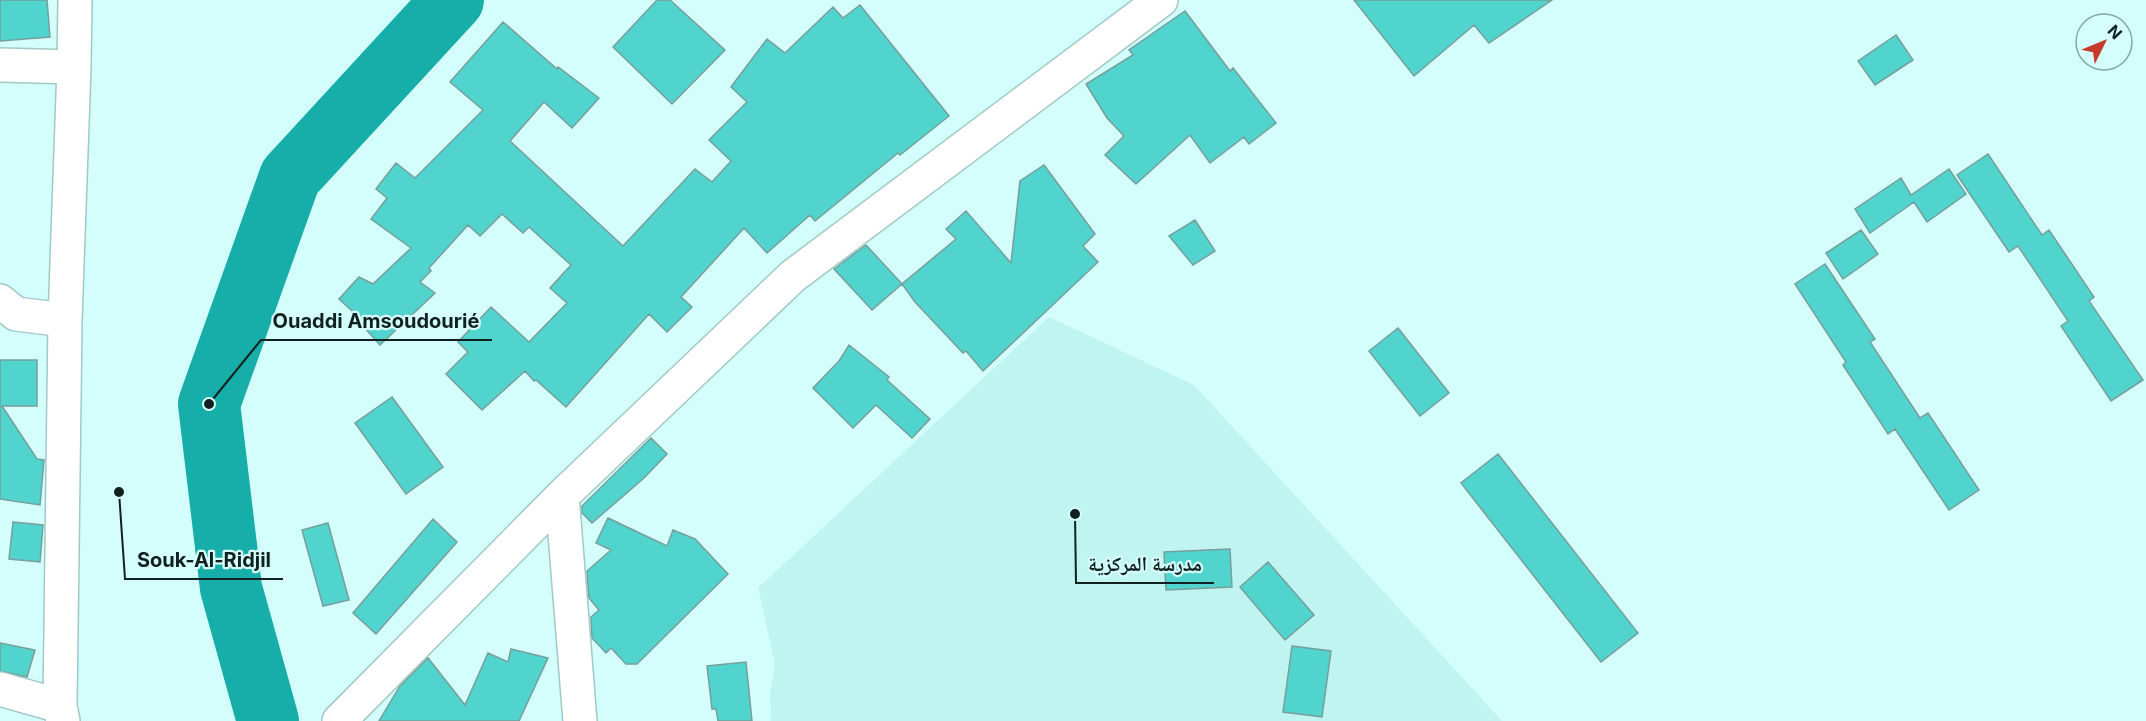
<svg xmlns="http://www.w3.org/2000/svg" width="2146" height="721" font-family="Inter,'Noto Naskh Arabic',sans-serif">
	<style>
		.built { fill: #c0f4f1 }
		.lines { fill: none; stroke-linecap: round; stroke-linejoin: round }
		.river { stroke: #17ada8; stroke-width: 62 }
		.building { fill: #52d4ce; stroke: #769e9b; stroke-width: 1.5 }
		.minor-casing { stroke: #a0c9c6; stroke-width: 36 }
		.minor { stroke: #fff; stroke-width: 33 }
		.leader { fill: none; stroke: #112120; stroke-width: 2 }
		.callout-dot { fill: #112120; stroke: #d4fefb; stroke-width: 2 }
		.callout-label { font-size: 20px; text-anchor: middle; font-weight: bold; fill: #112120; stroke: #d4fefb; stroke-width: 4.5; stroke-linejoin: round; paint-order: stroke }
	</style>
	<rect width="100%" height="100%" fill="#d4fefb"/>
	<path class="built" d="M1049 317 1194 385 1502 721H771L770 693 775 664 758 588Z"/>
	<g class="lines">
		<path class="river" d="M268 721 231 588 209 404 290 177 453 0"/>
	</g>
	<path class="building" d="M0 0H47L50 37 0 41Z
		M657 0H670L725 50 672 104 613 47Z
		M1354 0H1552L1489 43 1474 25 1414 76Z
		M860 5 949 116 900 155 898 153 815 221 810 215 767 253 744 228 681 297 692 307 667 332 649 314 566 407 536 380 534 381 525 371 482 410 446 374 468 352 458 342 491 307 529 342 567 303 550 288 571 265 529 227 523 233 502 214 480 236 468 225 429 268 431 271 420 282 435 293 380 345 361 324 364 322 339 299 359 277 373 284 411 248 371 219 387 198 376 189 396 163 415 178 483 110 450 82 503 22 557 69 558 67 599 98 572 128 544 102 510 141 623 246 695 169 712 182 731 161 709 140 747 102 731 87 767 39 785 53 833 7 843 18Z
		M1185 11 1230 71 1233 68 1276 123 1249 144 1244 137 1210 163 1190 135 1136 184 1105 155 1124 136 1107 118 1086 84 1133 55 1129 50Z
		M1896 35 1913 60 1875 85 1858 61Z
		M1988 154 2042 235 2049 230 2094 297 2089 301 2143 380 2111 401 2061 326 2068 321 2018 246 2009 252 1957 175Z
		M1044 165 1095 234 1083 246 1098 262 983 371 966 351 963 353 915 302 902 284 956 239 946 229 966 211 1011 263 1020 181Z
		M1949 169 1966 194 1927 222 1914 202 1870 233 1855 209 1901 178 1911 195Z
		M1195 220 1215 251 1193 265 1169 236Z
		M1861 230 1878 254 1843 279 1826 253Z
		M866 245 902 284 872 310 834 269Z
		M1825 264 1875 339 1870 342 1920 418 1928 413 1979 490 1949 510 1895 429 1888 434 1843 365 1846 362 1795 284Z
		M1398 328 1449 393 1420 416 1369 351Z
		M849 345 889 377 887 380 930 419 912 438 876 405 853 428 813 388 839 361Z
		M0 360H37V406H2L37 459 44 460 40 505 0 499Z
		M392 397 443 467 406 494 355 423Z
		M651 438 667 454 644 478 592 523 582 513V506Z
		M1498 454 1638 633 1601 662 1461 483Z
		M608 518 667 546 673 530 695 539 728 574 637 664H626L611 648 606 653 592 638 591 617 599 610 589 598 587 571 611 550 596 543Z
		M433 519 457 542 376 634 353 613Z
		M13 522 43 525 40 562 9 559Z
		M328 523 349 600 323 606 302 530Z
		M1230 549 1232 587 1166 590 1164 552Z
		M1268 562 1314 615 1285 640 1240 587Z
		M0 643 35 650 27 677 0 671Z
		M1292 646 1331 651 1322 717 1283 712Z
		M511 649 548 658 519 721H379L400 686 428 658 465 705 488 653 508 662Z
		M746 662 752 721H718L716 709H712L707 666Z"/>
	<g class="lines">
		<g class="minor-casing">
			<path id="minor" d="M0 65 74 67
				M0 301 16 314 65 320
				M562 496 580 721
				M0 689 60 706
				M63 721 60 706 65 320 74 67 75 0
				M339 721 562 496 793 276 1161 0"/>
		</g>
		<use href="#minor" class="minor"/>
	</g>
	<path class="leader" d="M209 404L261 340H492M119 492L125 579H283M1075 514L1076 583H1214"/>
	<g class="callout-dot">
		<circle cx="209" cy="404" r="6"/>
		<circle cx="119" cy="492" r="6"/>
		<circle cx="1075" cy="514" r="6"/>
	</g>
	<g class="callout-label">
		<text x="376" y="328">Ouaddi Amsoudourié</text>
		<text x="204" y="567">Souk-Al-Ridjil</text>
		<text x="1145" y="571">مدرسة المركزية</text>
	</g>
	<g transform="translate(2104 42) rotate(47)"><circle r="28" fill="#d4fefb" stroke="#86a6a3" stroke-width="1.5"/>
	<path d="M0-4.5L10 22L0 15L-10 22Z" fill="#c83b2c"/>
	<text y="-9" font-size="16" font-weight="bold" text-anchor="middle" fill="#112120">N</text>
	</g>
</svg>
